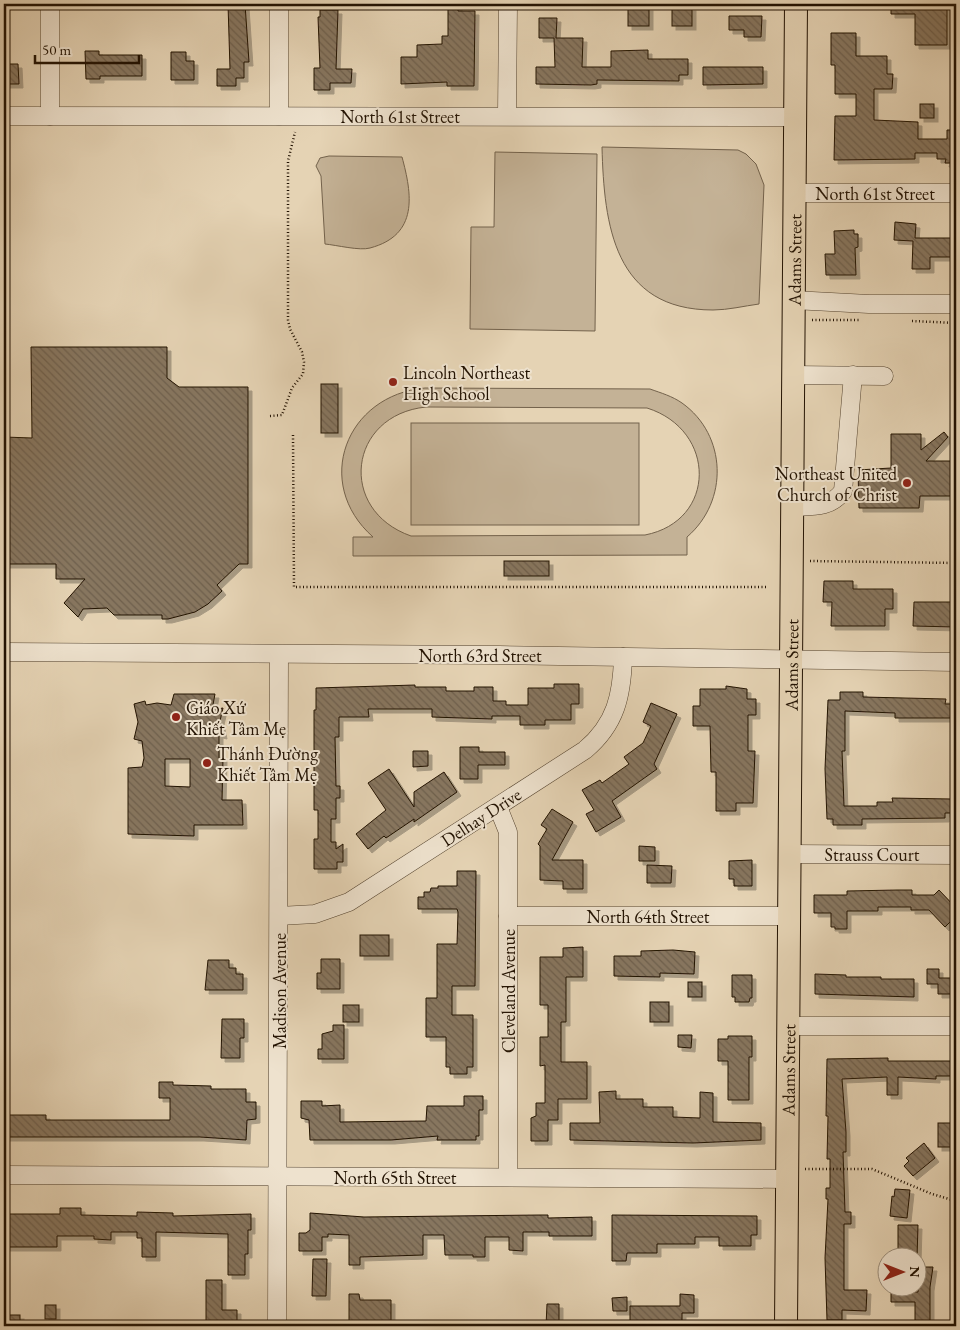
<svg xmlns="http://www.w3.org/2000/svg" width="960" height="1330" font-family="'EB Garamond',serif">
<defs>
<pattern id="building-back-hatch" width="6" height="6" patternUnits="userSpaceOnUse" patternTransform="scale(1.25)"><rect width="6" height="6" fill="#87765f"/><path d="M-1 5l2 2M0 0l6 6M5-1l2 2" fill="none" stroke="#6e5f4c"/></pattern>
<filter id="shadow"><feDropShadow dx="4" dy="4" stdDeviation="0" flood-color="#0004"/></filter>
</defs>
<rect width="100%" height="100%" fill="#e5d3b4"/>
<filter id="stains"><feTurbulence type="fractalNoise" baseFrequency=".004" numOctaves="4"/><feColorMatrix values="0 0 0 0 .2 0 0 0 0 .09 0 0 0 0 .02 0 0 0 .5 -.17"/></filter>
<radialGradient id="worn" r=".72"><stop offset=".6" stop-color="#630" stop-opacity="0"/><stop offset="1" stop-color="#630" stop-opacity=".3"/></radialGradient>
<g fill="#c4b296" stroke="#73624c" fill-rule="evenodd">
<path d="M602,147L738,150L746,154L756,164L764,185L759,304C744,306 728,310 713,310C614,310 604,225 602,147Z"/>
<polygon points="495,152 597,154 595,331 470,329 471,227 494,227"/>
<path d="M329,156L402,157C412,194 419,235 370,248C360,251 336,245 325,244L321,176L316,166L320,158Z"/>
<path d="M425,388L650,389C661,393 672,396 682,403C727,435 729,501 687,537V555L353,556V537H373C312,483 346,395 425,388ZM426,407L647,408C717,430 717,521 645,535L411,536C337,510 348,415 426,407Z"/>
<rect x="411" y="423" width="228" height="102"/>
</g>
<g fill="url(#building-back-hatch)" stroke="#221202" fill-rule="evenodd" filter="url(#shadow)">
<polygon points="228,4 245,4 249,62 244,62 244,78 236,78 236,86 217,86 217,69 230,69"/>
<polygon points="448,4 458,4 458,11 475,11 474,86 447,86 447,82 401,84 401,57 417,57 417,45 442,44 442,36 448,36"/>
<polygon points="891,4 947,4 947,45 915,45 915,14 891,14"/>
<rect x="628" y="7" width="21" height="19"/>
<rect x="672" y="7" width="20" height="19"/>
<polygon points="320,10 338,10 336,69 352,69 351,83 330,83 330,90 314,90 314,68 320,68 318,17 320,17"/>
<polygon points="729,16 762,16 761,37 744,37 744,30 729,30"/>
<polygon points="539,18 557,18 556,38 583,38 582,67 611,67 611,51 648,50 648,59 688,59 688,75 679,75 679,81 597,80 597,84 591,85 536,84 536,67 555,67 554,38 539,38"/>
<polygon points="831,33 856,33 856,56 887,56 887,74 893,74 892,89 874,89 874,120 918,122 918,139 947,139 947,130 956,130 956,163 945,163 946,159 937,159 937,153 915,153 915,159 834,160 835,116 856,116 856,94 835,94 835,65 831,65"/>
<polygon points="85,51 99,51 99,55 142,55 142,76 100,76 100,79 86,79"/>
<polygon points="171,52 186,52 186,61 194,61 194,80 171,80"/>
<polygon points="4,64 18,64 19,84 4,84"/>
<polygon points="703,67 763,67 763,84 703,85"/>
<rect x="920" y="104" width="14" height="14"/>
<polygon points="895,222 916,224 915,238 956,238 956,257 930,257 930,269 912,269 913,241 894,240"/>
<polygon points="854,230 854,234 858,234 858,247 855,248 856,275 826,275 825,254 835,254 834,231"/>
<polygon points="31,347 167,347 167,378 179,387 248,387 248,564 239,564 217,585 222,591 208,604 195,612 168,619 162,619 162,615 114,615 107,608 83,609 78,617 64,603 85,579 56,579 56,564 6,564 6,559 4,559 4,437 32,438"/>
<rect x="321" y="384" width="17" height="49"/>
<polygon points="944,432 948,437 926,461 956,461 956,496 920,496 919,508 859,508 858,470 891,468 891,434 921,434 921,450"/>
<rect x="504" y="561" width="45" height="15"/>
<polygon points="824,581 853,581 853,589 893,589 893,609 885,609 885,626 831,626 832,602 823,602"/>
<polygon points="914,602 956,602 956,627 913,626"/>
<polygon points="554,684 579,684 579,704 571,704 571,720 545,720 545,725 520,725 520,716 492,716 492,719 432,717 432,709 368,709 369,717 339,717 339,737 335,737 336,786 340,786 340,798 336,798 336,819 331,819 331,842 336,842 336,849 343,844 343,862 337,862 337,869 314,869 314,839 318,839 318,810 314,810 314,710 316,710 316,688 415,685 415,687 446,687 446,691 474,691 474,687 493,687 493,701 506,701 506,705 528,705 528,688 554,688"/>
<polygon points="726,686 747,689 747,699 756,699 756,715 748,715 748,751 755,751 753,803 736,803 736,811 716,811 716,772 711,772 710,726 693,726 693,706 700,706 700,689 726,689"/>
<polygon points="840,692 863,692 863,697 946,699 945,704 952,704 951,718 895,718 895,713 845,711 845,751 842,751 844,806 877,806 877,802 893,802 892,798 952,799 952,813 945,813 945,818 862,819 862,825 833,825 833,819 827,819 825,769 828,700 840,700"/>
<path d="M174,694H215L212,710L223,708L220,721L223,735L219,734V758H223L222,800H242L243,825H194V836L128,834V768L142,767L144,758L142,741L134,739L138,722L134,704L145,701L146,705L157,703L171,705ZM165,759H190V787L165,786Z"/>
<polygon points="651,703 677,714 654,764 657,769 612,801 621,817 596,832 586,814 594,810 582,790 600,780 602,783 629,764 624,757 643,743 651,726 643,722"/>
<polygon points="460,747 479,747 479,752 505,752 505,765 478,765 478,779 460,779"/>
<polygon points="413,751 428,751 428,766 413,767"/>
<polygon points="389,769 414,807 414,792 444,772 457,792 414,822 414,819 386,838 384,836 368,849 356,834 386,810 368,783"/>
<polygon points="552,809 573,822 552,860 583,860 583,889 563,889 563,881 540,880 540,846 538,844 547,829 541,825"/>
<polygon points="639,846 655,847 655,861 639,861"/>
<polygon points="752,860 752,886 734,886 734,879 729,879 729,861"/>
<polygon points="647,865 672,866 671,883 647,883"/>
<polygon points="457,871 476,871 475,986 452,986 452,1015 473,1015 473,1067 467,1067 467,1074 450,1074 450,1067 446,1067 446,1037 426,1037 426,998 437,998 437,944 457,944 458,912 457,909 418,909 418,897 424,897 424,892 430,892 431,888 438,888 438,886 457,886"/>
<polygon points="897,890 912,890 912,895 934,895 939,890 956,908 951,913 955,917 945,927 929,910 911,910 911,907 878,907 878,911 847,911 847,929 835,929 835,927 831,927 831,913 814,913 814,895 847,895 847,891"/>
<rect x="360" y="935" width="29" height="21"/>
<polygon points="583,947 583,977 566,977 566,1022 561,1022 561,1062 587,1062 587,1099 558,1099 558,1120 548,1120 548,1141 531,1141 531,1118 536,1116 536,1103 545,1103 545,1065 540,1066 540,1037 548,1037 548,1005 540,1005 540,957 563,957 563,948"/>
<polygon points="673,950 695,952 694,974 660,973 660,977 614,976 614,956 641,956 641,951"/>
<polygon points="321,959 340,959 340,989 317,989 317,973 321,973"/>
<polygon points="208,960 229,960 229,968 236,968 236,974 243,974 243,990 205,990"/>
<polygon points="927,969 939,969 939,978 956,978 956,994 938,994 938,984 927,984"/>
<polygon points="815,974 846,975 846,977 881,977 881,979 914,979 914,997 815,994"/>
<polygon points="732,975 752,975 752,998 750,998 749,1002 735,1002 735,997 732,997"/>
<rect x="688" y="982" width="14" height="15"/>
<rect x="650" y="1002" width="19" height="20"/>
<rect x="343" y="1005" width="16" height="17"/>
<polygon points="222,1019 244,1019 244,1038 240,1038 240,1058 221,1058"/>
<polygon points="333,1025 344,1025 344,1059 318,1059 318,1049 322,1049 322,1034 333,1031"/>
<polygon points="678,1035 692,1035 691,1048 678,1047"/>
<polygon points="728,1036 752,1036 752,1057 749,1057 749,1100 728,1100 728,1061 718,1061 718,1039 728,1039"/>
<polygon points="888,1058 888,1061 956,1061 956,1076 936,1076 936,1079 898,1077 898,1095 887,1095 887,1077 842,1079 846,1132 846,1152 843,1152 845,1212 851,1212 851,1224 844,1224 844,1290 867,1290 866,1311 842,1310 842,1320 827,1320 825,1258 828,1199 826,1199 826,1188 830,1188 830,1159 827,1159 828,1116 826,1116 827,1059"/>
<polygon points="159,1082 173,1082 173,1085 211,1086 211,1089 246,1089 246,1102 256,1102 256,1119 247,1120 246,1140 200,1137 4,1137 4,1119 6,1119 6,1115 46,1115 46,1120 170,1120 170,1098 159,1098"/>
<polygon points="616,1091 616,1099 643,1099 643,1107 673,1107 673,1117 700,1118 700,1092 713,1093 713,1122 761,1123 761,1140 693,1143 570,1140 570,1123 600,1123 599,1092"/>
<polygon points="464,1096 483,1096 483,1110 479,1110 479,1136 476,1136 476,1140 437,1140 438,1136 391,1140 310,1140 309,1120 301,1118 301,1101 322,1101 322,1106 340,1105 340,1122 426,1121 427,1106 464,1106"/>
<rect x="938" y="1123" width="18" height="24"/>
<polygon points="924,1143 935,1158 913,1176 904,1166 909,1161 906,1158"/>
<polygon points="895,1189 910,1190 907,1218 890,1216 892,1196 894,1197"/>
<polygon points="60,1208 81,1208 81,1215 137,1216 137,1212 173,1213 173,1216 251,1214 251,1230 248,1230 248,1254 245,1254 245,1275 228,1275 228,1234 156,1232 156,1257 142,1257 142,1238 137,1238 137,1232 111,1232 111,1240 94,1239 94,1236 57,1236 57,1247 4,1247 4,1216 6,1214 60,1214"/>
<polygon points="310,1213 364,1217 540,1215 548,1215 548,1218 592,1217 592,1236 549,1236 549,1232 523,1232 523,1251 509,1250 509,1237 485,1237 485,1257 473,1257 473,1255 445,1255 444,1235 423,1235 423,1255 360,1257 360,1265 349,1265 349,1235 328,1234 328,1237 322,1237 322,1251 299,1251 299,1233 306,1233 310,1230"/>
<polygon points="612,1215 757,1216 757,1235 751,1235 751,1246 719,1246 719,1237 695,1237 695,1244 657,1244 657,1253 627,1253 626,1261 612,1261"/>
<polygon points="898,1225 918,1225 917,1258 898,1258"/>
<polygon points="313,1259 327,1259 326,1296 312,1296"/>
<polygon points="918,1267 933,1267 930,1287 930,1323 915,1323 915,1302 891,1302 891,1291 918,1292"/>
<polygon points="206,1280 222,1280 222,1310 237,1310 237,1326 206,1326"/>
<polygon points="349,1294 359,1294 360,1300 391,1300 391,1326 349,1326"/>
<polygon points="680,1294 694,1295 694,1313 682,1313 682,1326 630,1326 630,1306 680,1306"/>
<polygon points="627,1297 627,1311 613,1311 612,1298"/>
<polygon points="547,1304 559,1304 559,1326 546,1326"/>
<rect x="45" y="1305" width="11" height="14"/>
<rect x="4" y="1315" width="16" height="11"/>
</g>
<g fill="none" stroke-linecap="round" stroke-linejoin="round">
<g stroke="#53422e" stroke-width="19">
<g id="minor">
<polyline points="50,4 50,116"/>
<polyline points="507,115 508,4"/>
<polyline points="4,116 795,117"/>
<polyline points="279,116 279,4"/>
<polyline points="795,193 956,193"/>
<polyline points="793,300 869,304 956,304"/>
<polyline points="792,375 884,376"/>
<path d="M791,507C811,506 830,509 843,491L853,375"/>
<polyline points="4,652 499,655 956,662"/>
<polyline points="498,807 508,832 508,1177"/>
<polyline points="788,854 956,855"/>
<path d="M279,916L315,914L349,902L585,750C616,724 622,695 623,657"/>
<polyline points="508,916 789,916"/>
<polyline points="788,1026 956,1026"/>
<polyline points="4,1175 787,1179"/>
<polyline points="277,1326 279,655"/>
</g>
</g>
<g stroke="#221202" stroke-width="24">
<g id="major">
<path id="s1" d="M786,1326L796,4"/>
</g>
</g>
<g stroke="#221202" stroke-width="2.5" stroke-dasharray="1 2.5" stroke-linecap="butt">
<polyline points="812,320 859,320"/>
<polyline points="912,321 956,323"/>
<polyline points="270,416 282,415 292,388 303,374 304,362 302,352 290,329 288,320 288,161 295,132"/>
<polyline points="293,435 294,587 768,587"/>
<polyline points="810,561 956,563"/>
<polyline points="805,1169 872,1169 932,1194 956,1201"/>
</g>
<use href="#minor" stroke="#eee2ce" stroke-width="18"/>
<use href="#major" stroke="#e5d3b4" stroke-width="22"/>
</g>
<g fill="#8f2418" stroke="#eee2ce" stroke-width="2">
<circle cx="393" cy="382" r="5"/>
<circle cx="907" cy="483" r="5"/>
<circle cx="176" cy="717" r="5"/>
<circle cx="207" cy="763" r="5"/>
</g>
<g text-anchor="middle" dominant-baseline="central" stroke-width="4" stroke-linejoin="round" paint-order="stroke">
<g font-size="18" fill="#221202" stroke="#eee2ce">
<text x="400" y="116">North 61st Street</text>
<text x="875" y="193">North 61st Street</text>
<text stroke="none"><textPath href="#s1" startOffset="1066">Adams Street</textPath></text>
<text x="480" y="655">North 63rd Street</text>
<text stroke="none"><textPath href="#s1" startOffset="661">Adams Street</textPath></text>
<text transform="translate(481 817) rotate(-33)">Delhay Drive</text>
<text x="872" y="854">Strauss Court</text>
<text x="648" y="916">North 64th Street</text>
<text transform="translate(279 991) rotate(-90)">Madison Avenue</text>
<text transform="translate(508 991) rotate(-90)">Cleveland Avenue</text>
<text stroke="none"><textPath href="#s1" startOffset="256">Adams Street</textPath></text>
<text x="395" y="1177">North 65th Street</text>
</g>
<g font-size="18" fill="#221202" stroke="#eee2ce" text-anchor="start">
<text x="403" y="372">Lincoln Northeast<tspan x="403" dy="21">High School</tspan></text>
<text x="897" y="473" text-anchor="end">Northeast United<tspan x="897" dy="21">Church of Christ</tspan></text>
<text x="186" y="707">Giáo Xứ<tspan x="186" dy="21">Khiết Tâm Mẹ</tspan></text>
<text x="217" y="753">Thánh Đường<tspan x="217" dy="21">Khiết Tâm Mẹ</tspan></text>
</g>
</g>
<rect width="960" height="1330" fill="none" stroke="#e5d3b4" stroke-width="20"/>
<rect x="5" y="5" width="950" height="1320" fill="none" stroke="#221202" stroke-width="2.5"/>
<rect x="10" y="10" width="940" height="1310" fill="none" stroke="#221202"/>
<g transform="translate(902 1272) rotate(90)"><circle r="24" fill="#eee2ce" stroke="#9c8f7c"/>
<path d="M0-4L9 19L0 12L-9 19Z" fill="#8f2418"/>
<text y="-8" font-size="14" font-weight="bold" text-anchor="middle" fill="#221202">N</text>
</g>
<path d="M35 55v8h104v-8" fill="none" stroke="#221202" stroke-width="2.5"/>
<text x="42" y="55" font-size="15" fill="#221202" stroke="#eee2ce" stroke-width="4" paint-order="stroke">50 m</text>
<rect width="100%" height="100%" filter="url(#stains)"/>
<rect width="100%" height="100%" fill="url(#worn)"/>
</svg>
